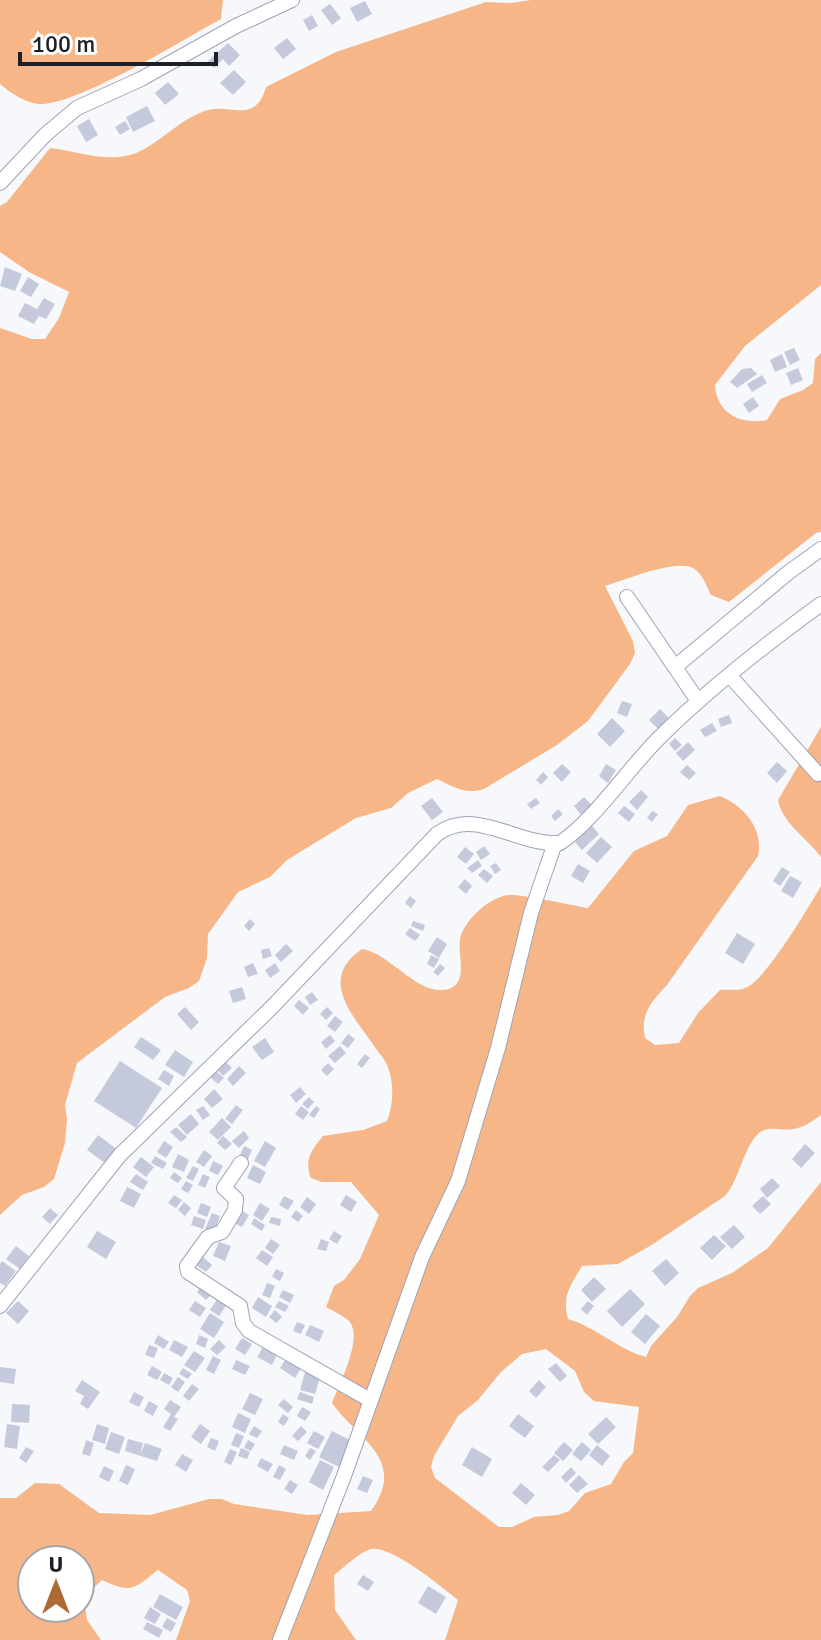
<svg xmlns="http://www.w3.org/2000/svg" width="821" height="1640" font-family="Signika,sans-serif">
<rect width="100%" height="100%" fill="#f7f8fc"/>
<g fill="#f6b687" fill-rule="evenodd">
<path d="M0,0H223L221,19C184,39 75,107 38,104C24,102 11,93 0,84Z"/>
<path d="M531,0H821V285L745,346L715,385C717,414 741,425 767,420L780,399L803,390L813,383L815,359L821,353V532L816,533L729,602L711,595C706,585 703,574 693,568C675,559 625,580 605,586L633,641L635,653L630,664L588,721L557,745L484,789C465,795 454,787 437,779L408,793L391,808L356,818L287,860L270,877L238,892L208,934L207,958L199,981L189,988L165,997L77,1063L65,1105L67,1119L65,1143L54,1179L44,1187L22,1195L0,1215V328L32,339H45L59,318L69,292L29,272L0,252V206L7,202L50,148C78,151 108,164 136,153C160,143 180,119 205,111C229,102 255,126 266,87L336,52L486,2L511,3Z"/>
<path d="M821,727V857C807,838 782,823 778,800Z"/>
<path d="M720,796C744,806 764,829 758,856L667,985C651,1002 640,1014 645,1038L655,1045L679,1043L698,1013L720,990C727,989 739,991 745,988C765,982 809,906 821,886V1115C813,1121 803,1128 793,1129C783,1131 772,1126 762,1131C744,1142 740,1180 725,1196L650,1246L618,1264L582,1266C570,1286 562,1296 568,1319C596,1327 617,1349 646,1357L651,1346L677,1317L690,1296L698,1288L732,1273L768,1248L821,1182V1640H445L458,1600C442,1587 391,1545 371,1549C359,1552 345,1567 334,1575L335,1610L356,1640H176L190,1601L187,1590L158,1570C134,1589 132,1594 102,1580L84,1597L87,1620L101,1640H0V1498H16L35,1483L59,1484L99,1513L150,1515L209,1499H222L234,1504L308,1515L371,1511C408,1459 358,1440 332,1403C339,1384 365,1336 348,1320C342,1315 333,1311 326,1307L334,1286L344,1280L360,1259L379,1215L351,1182H322L311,1178C304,1161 311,1150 323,1136L363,1130L387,1121C395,1101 395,1069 379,1053C357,1019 315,981 362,949C391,954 414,992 443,990C471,988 457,954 460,939C464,920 490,897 508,895C525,894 569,905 588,908L634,851L667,836L688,805ZM546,1349L575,1371L584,1392L594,1401L639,1407L633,1453L624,1462L611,1484L585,1493L569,1511L558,1515L534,1517L512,1527H499L435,1478L431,1467L434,1456L458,1416L478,1400L501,1372L522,1354ZM32,1560H80V1608H32Z"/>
</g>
<g fill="#c4cadc">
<polygon points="365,1 372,14 357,22 350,8"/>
<polygon points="330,4 341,18 332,25 321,10"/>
<polygon points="312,15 318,26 309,31 303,20"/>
<polygon points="287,38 296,49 283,59 274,48"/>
<polygon points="228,43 240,55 229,66 223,59 214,68 207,62"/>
<polygon points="234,70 246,82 233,95 220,83"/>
<polygon points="168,82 179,94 165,105 155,93"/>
<polygon points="147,106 155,121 133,132 126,117"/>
<polygon points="89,119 98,135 86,142 77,126"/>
<polygon points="125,121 130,129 120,135 115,127"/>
<polygon points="5,267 22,274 15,291 0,286"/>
<polygon points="28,277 39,284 31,297 20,291"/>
<polygon points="44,298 55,304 46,319 39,316 34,324 18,316 25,303 37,309"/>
<polygon points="794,348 800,360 790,365 784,352"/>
<polygon points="782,354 787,367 775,372 770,360"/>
<polygon points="751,368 757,374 737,388 730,382 742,369"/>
<polygon points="798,368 803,380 791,385 786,373"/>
<polygon points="762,375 767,383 752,392 747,384"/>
<polygon points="753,397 759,406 749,413 743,404"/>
<polygon points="622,701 632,704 627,717 617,713"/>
<polygon points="660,709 671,720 660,731 649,720"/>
<polygon points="729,715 732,723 721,727 718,719"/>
<polygon points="612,718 625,731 610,747 597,734"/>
<polygon points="712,723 717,731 705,737 700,730"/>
<polygon points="675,738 682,745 675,751 669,744"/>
<polygon points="688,742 695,750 683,761 676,753"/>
<polygon points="777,762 787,771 777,783 767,773"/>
<polygon points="562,764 571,772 562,782 553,773"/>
<polygon points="606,764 616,770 608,783 599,776"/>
<polygon points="687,765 696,773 689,780 680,772"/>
<polygon points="543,772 548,777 541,785 536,780"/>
<polygon points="641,790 648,797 637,810 629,802"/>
<polygon points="584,797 592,805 581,815 574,806"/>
<polygon points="432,798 443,812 432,820 421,806"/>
<polygon points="536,798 540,803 531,809 527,804"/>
<polygon points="624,806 635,814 629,822 618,813"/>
<polygon points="558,809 563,814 555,821 551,816"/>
<polygon points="652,811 658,814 652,822 647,818"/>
<polygon points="592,826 599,834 582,850 575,842"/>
<polygon points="601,837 612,847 597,863 586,853"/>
<polygon points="484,846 490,854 481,860 476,852"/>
<polygon points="465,847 474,854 466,864 457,857"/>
<polygon points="478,860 482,866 472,873 467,868"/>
<polygon points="496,863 501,870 495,874 490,866"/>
<polygon points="578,864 590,871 583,883 571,876"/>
<polygon points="782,867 790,872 780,886 773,881"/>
<polygon points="484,869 493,876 487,883 478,875"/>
<polygon points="790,876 802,882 793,898 781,891"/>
<polygon points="465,879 472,886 466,894 458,887"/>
<polygon points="410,896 416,901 411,908 405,903"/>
<polygon points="250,919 255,924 249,931 244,926"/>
<polygon points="413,921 425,925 423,931 411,926"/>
<polygon points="410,928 420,935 415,941 405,934"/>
<polygon points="737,933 755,944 743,964 725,953"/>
<polygon points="437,937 447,944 439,958 428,951"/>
<polygon points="286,944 293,951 281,962 275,955"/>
<polygon points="269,948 272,956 263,959 261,950"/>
<polygon points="431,955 439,959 434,968 427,964"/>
<polygon points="253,963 258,974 248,977 244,967"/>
<polygon points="275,963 280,971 270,978 265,970"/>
<polygon points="440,964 445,968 438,976 433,972"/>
<polygon points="242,987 246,999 233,1003 229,991"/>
<polygon points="312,992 318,1000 310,1005 305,997"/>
<polygon points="299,1000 309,1008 303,1015 294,1006"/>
<polygon points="185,1007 199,1022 191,1030 177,1014"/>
<polygon points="327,1007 333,1013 326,1020 320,1014"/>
<polygon points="335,1016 343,1022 335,1032 327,1026"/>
<polygon points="348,1034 355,1039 348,1048 341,1043"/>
<polygon points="330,1035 335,1041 326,1049 321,1042"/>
<polygon points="141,1037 161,1050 153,1060 134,1047"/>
<polygon points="265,1038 274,1052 262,1060 252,1047"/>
<polygon points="340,1046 346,1053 335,1063 328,1056"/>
<polygon points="175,1050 193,1062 184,1077 165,1065"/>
<polygon points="365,1054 370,1058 362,1068 357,1064"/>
<polygon points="224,1060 232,1068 223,1076 216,1068"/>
<polygon points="120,1061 162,1088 136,1128 94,1101"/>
<polygon points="328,1063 334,1069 327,1076 321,1070"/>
<polygon points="239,1066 246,1073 233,1086 227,1079"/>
<polygon points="164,1070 174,1076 169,1086 158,1079"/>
<polygon points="216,1071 224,1078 218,1084 210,1077"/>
<polygon points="300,1087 306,1094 296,1103 290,1095"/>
<polygon points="214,1089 223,1099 212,1108 204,1099"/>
<polygon points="309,1097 314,1102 308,1109 302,1104"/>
<polygon points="236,1105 243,1110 232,1124 225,1119"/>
<polygon points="203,1106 210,1115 203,1120 196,1110"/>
<polygon points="301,1106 309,1112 303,1120 295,1114"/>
<polygon points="316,1106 320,1109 314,1118 309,1115"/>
<polygon points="191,1114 199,1124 187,1135 178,1125"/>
<polygon points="222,1118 231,1127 218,1140 209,1132"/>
<polygon points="176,1127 187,1137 181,1142 170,1132"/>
<polygon points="244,1131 249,1138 239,1148 232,1141"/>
<polygon points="98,1135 119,1151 108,1165 87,1150"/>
<polygon points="223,1136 232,1144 225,1150 217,1143"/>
<polygon points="164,1141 173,1147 166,1158 157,1152"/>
<polygon points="265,1141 276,1148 265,1167 254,1161"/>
<polygon points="805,1144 815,1153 801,1168 792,1159"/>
<polygon points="244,1146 252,1150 248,1159 240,1155"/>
<polygon points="204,1150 212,1156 204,1167 196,1162"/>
<polygon points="178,1154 189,1160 184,1172 172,1167"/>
<polygon points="155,1156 167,1163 163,1169 151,1163"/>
<polygon points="141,1157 154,1167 146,1177 133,1167"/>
<polygon points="213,1161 223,1166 218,1175 209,1171"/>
<polygon points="253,1165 266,1172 260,1184 247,1178"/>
<polygon points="193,1166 199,1169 193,1181 186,1178"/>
<polygon points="174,1172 182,1178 178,1183 170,1178"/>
<polygon points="136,1174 148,1182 143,1190 130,1182"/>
<polygon points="203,1174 210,1177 205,1188 198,1185"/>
<polygon points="772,1178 780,1186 767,1198 760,1189"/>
<polygon points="186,1181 193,1185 188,1193 181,1189"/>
<polygon points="127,1187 141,1194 134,1208 120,1201"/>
<polygon points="174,1195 182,1200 176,1208 168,1203"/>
<polygon points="346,1195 357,1202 351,1212 340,1205"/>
<polygon points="284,1196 294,1201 288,1210 279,1205"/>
<polygon points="763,1196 771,1204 760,1214 752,1206"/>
<polygon points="307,1197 316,1204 309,1214 300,1207"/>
<polygon points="184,1202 191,1208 185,1216 178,1210"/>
<polygon points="201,1203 211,1207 207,1217 197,1213"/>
<polygon points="260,1203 270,1209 262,1221 253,1215"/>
<polygon points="50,1208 58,1215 50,1224 42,1217"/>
<polygon points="239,1209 249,1215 242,1227 232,1222"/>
<polygon points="296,1210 303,1216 298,1222 291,1217"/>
<polygon points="212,1213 220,1216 214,1232 205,1229"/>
<polygon points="194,1216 206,1220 203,1229 191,1225"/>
<polygon points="271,1217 281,1219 280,1226 269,1223"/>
<polygon points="254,1218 265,1225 262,1231 251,1224"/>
<polygon points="734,1225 745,1237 732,1249 720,1237"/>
<polygon points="97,1231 116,1242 106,1259 87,1247"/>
<polygon points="334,1231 342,1236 337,1244 329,1239"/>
<polygon points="714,1235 726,1246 712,1260 700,1248"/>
<polygon points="271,1239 280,1245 273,1254 265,1248"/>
<polygon points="321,1239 329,1242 326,1251 317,1249"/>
<polygon points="219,1242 231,1246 225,1261 213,1256"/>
<polygon points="16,1246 29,1256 20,1269 6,1259"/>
<polygon points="262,1250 273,1257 267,1266 256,1258"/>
<polygon points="203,1257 212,1265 206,1272 196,1265"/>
<polygon points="666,1259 679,1273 665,1286 652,1271"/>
<polygon points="2,1261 16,1271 5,1286 0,1283 0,1264"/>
<polygon points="276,1269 284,1273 280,1281 272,1277"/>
<polygon points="594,1277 606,1289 592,1302 581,1290"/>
<polygon points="267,1283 275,1286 270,1298 262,1295"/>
<polygon points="202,1285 212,1294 206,1300 197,1292"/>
<polygon points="630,1289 645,1304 622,1327 607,1311"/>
<polygon points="283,1290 294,1295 290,1303 279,1297"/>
<polygon points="258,1297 272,1306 266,1317 252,1308"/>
<polygon points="218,1298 227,1304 219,1316 210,1310"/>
<polygon points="18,1301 29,1311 18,1324 6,1313"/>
<polygon points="195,1301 206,1308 200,1317 189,1310"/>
<polygon points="279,1301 289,1306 285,1312 275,1307"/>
<polygon points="588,1301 594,1306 587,1315 581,1309"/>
<polygon points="275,1310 282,1317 276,1323 269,1317"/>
<polygon points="210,1313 224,1322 214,1338 200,1329"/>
<polygon points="646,1314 660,1326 645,1344 631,1332"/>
<polygon points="297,1322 305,1325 301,1334 293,1331"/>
<polygon points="310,1325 324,1331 319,1342 305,1335"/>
<polygon points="158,1335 169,1342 164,1349 154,1343"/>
<polygon points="199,1335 208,1339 205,1348 196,1344"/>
<polygon points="242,1338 252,1344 245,1355 235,1349"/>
<polygon points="174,1340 188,1347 182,1357 169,1350"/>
<polygon points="219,1340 226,1347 217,1355 210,1349"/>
<polygon points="149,1345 158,1348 154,1358 145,1355"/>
<polygon points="263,1347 277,1355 272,1365 257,1357"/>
<polygon points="194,1351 205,1358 195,1372 184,1365"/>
<polygon points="213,1356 221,1360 214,1374 206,1370"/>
<polygon points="287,1357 302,1366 295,1378 280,1368"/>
<polygon points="236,1360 250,1366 245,1375 232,1369"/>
<polygon points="556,1363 567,1376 560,1382 548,1369"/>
<polygon points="152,1366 162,1372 157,1380 147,1375"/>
<polygon points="0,1367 16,1369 14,1384 0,1382"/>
<polygon points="183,1368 192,1374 188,1379 179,1374"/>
<polygon points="306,1369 321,1374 315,1394 300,1390"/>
<polygon points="164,1373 173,1378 169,1385 160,1380"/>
<polygon points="178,1377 185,1382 178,1392 171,1387"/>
<polygon points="82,1380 100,1392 88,1409 80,1404 84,1396 75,1391"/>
<polygon points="539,1380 546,1387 536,1398 529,1391"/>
<polygon points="192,1384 199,1389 189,1401 183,1396"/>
<polygon points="134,1392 144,1397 139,1407 129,1402"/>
<polygon points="300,1392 314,1397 312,1404 297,1399"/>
<polygon points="250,1393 263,1399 255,1415 242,1409"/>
<polygon points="284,1399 293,1407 288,1413 278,1405"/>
<polygon points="170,1400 181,1407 174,1417 178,1419 170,1431 163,1427 171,1414 164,1409"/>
<polygon points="149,1401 158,1406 153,1416 144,1411"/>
<polygon points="12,1404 30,1405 29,1423 11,1422"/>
<polygon points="302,1407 311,1412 305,1421 297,1416"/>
<polygon points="238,1413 251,1419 245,1433 232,1427"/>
<polygon points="283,1414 289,1418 284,1426 278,1422"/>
<polygon points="518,1414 534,1426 525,1438 509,1426"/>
<polygon points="606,1417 616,1427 598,1444 588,1434"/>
<polygon points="7,1424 20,1426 17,1449 4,1447"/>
<polygon points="97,1424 109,1428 105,1444 92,1440"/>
<polygon points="200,1424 210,1431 201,1444 191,1437"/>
<polygon points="254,1426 262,1431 257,1438 249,1434"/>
<polygon points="301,1426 307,1432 298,1441 292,1436"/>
<polygon points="314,1431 325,1437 318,1449 307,1443"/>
<polygon points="332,1431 352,1441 339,1467 319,1457"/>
<polygon points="111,1432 125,1437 119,1454 105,1449"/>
<polygon points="236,1433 244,1436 239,1448 231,1445"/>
<polygon points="211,1438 219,1441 215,1451 207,1447"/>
<polygon points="128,1439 143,1443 140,1455 145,1443 162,1449 157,1461 125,1451"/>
<polygon points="86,1440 94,1443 90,1456 82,1454"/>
<polygon points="248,1440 255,1444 251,1451 244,1448"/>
<polygon points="564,1442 573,1450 563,1461 554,1453"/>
<polygon points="582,1442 591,1450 581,1461 572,1454"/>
<polygon points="284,1445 298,1451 294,1460 280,1454"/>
<polygon points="597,1445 610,1456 602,1466 589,1455"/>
<polygon points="26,1447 34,1451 26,1463 19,1458"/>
<polygon points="472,1447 492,1459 482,1477 462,1465"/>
<polygon points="241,1448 250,1452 247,1459 238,1456"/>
<polygon points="310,1448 316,1451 310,1460 305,1456"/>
<polygon points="230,1449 237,1452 231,1465 224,1462"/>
<polygon points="182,1454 193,1460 186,1472 175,1465"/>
<polygon points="554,1455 560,1460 548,1472 542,1467"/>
<polygon points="261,1458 273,1464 268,1472 257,1466"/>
<polygon points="320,1460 334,1467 323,1490 309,1482"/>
<polygon points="126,1465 135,1469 128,1485 119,1481"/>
<polygon points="279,1465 286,1469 280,1480 273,1477"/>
<polygon points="104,1466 114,1471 109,1482 99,1477"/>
<polygon points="571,1467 576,1473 566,1483 561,1477"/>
<polygon points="579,1475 588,1484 577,1493 569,1485"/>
<polygon points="363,1476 373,1480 367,1493 357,1489"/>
<polygon points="290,1480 298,1485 292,1494 284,1489"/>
<polygon points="521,1483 535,1495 526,1505 512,1493"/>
<polygon points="363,1575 374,1582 368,1591 357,1584"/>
<polygon points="428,1586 446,1597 436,1614 418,1603"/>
<polygon points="160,1594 183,1607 176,1620 153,1607"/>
<polygon points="150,1607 161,1614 155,1624 144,1618"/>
<polygon points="167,1618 176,1623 171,1632 162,1627"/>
<polygon points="147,1622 163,1630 159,1638 143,1629"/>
</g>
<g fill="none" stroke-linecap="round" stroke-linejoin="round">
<g stroke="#9ea4b5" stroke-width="16">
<g id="minor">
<polyline points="0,183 45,135 77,108 141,79 236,26 292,0"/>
<polyline points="627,597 698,701"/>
<polyline points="675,667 789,572 821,549"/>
<polyline points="730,676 818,774"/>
<polyline points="241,1163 224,1188 236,1199 235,1210 222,1232 208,1237 187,1266 188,1272 240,1306 243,1323 249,1331 370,1400"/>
<path d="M0,1306L120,1155L272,1007L437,834C476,806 517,846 560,843C595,820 629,767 661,736C710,688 766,644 821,604"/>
<polyline points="280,1640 344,1476 422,1257 458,1181 498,1048 531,913 555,843"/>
</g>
</g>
<use href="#minor" stroke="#fff" stroke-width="14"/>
</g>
<g transform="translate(56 1584)"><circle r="38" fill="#ffffff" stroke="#a5a6a8" stroke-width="2"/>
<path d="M0-6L14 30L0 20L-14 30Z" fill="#ac6b36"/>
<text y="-12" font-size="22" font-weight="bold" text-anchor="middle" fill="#1d2026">U</text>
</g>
<path d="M20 52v12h196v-12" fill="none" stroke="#1d2026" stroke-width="4"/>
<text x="32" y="52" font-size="24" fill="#1d2026" stroke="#ffffff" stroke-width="6" paint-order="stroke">100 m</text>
</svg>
